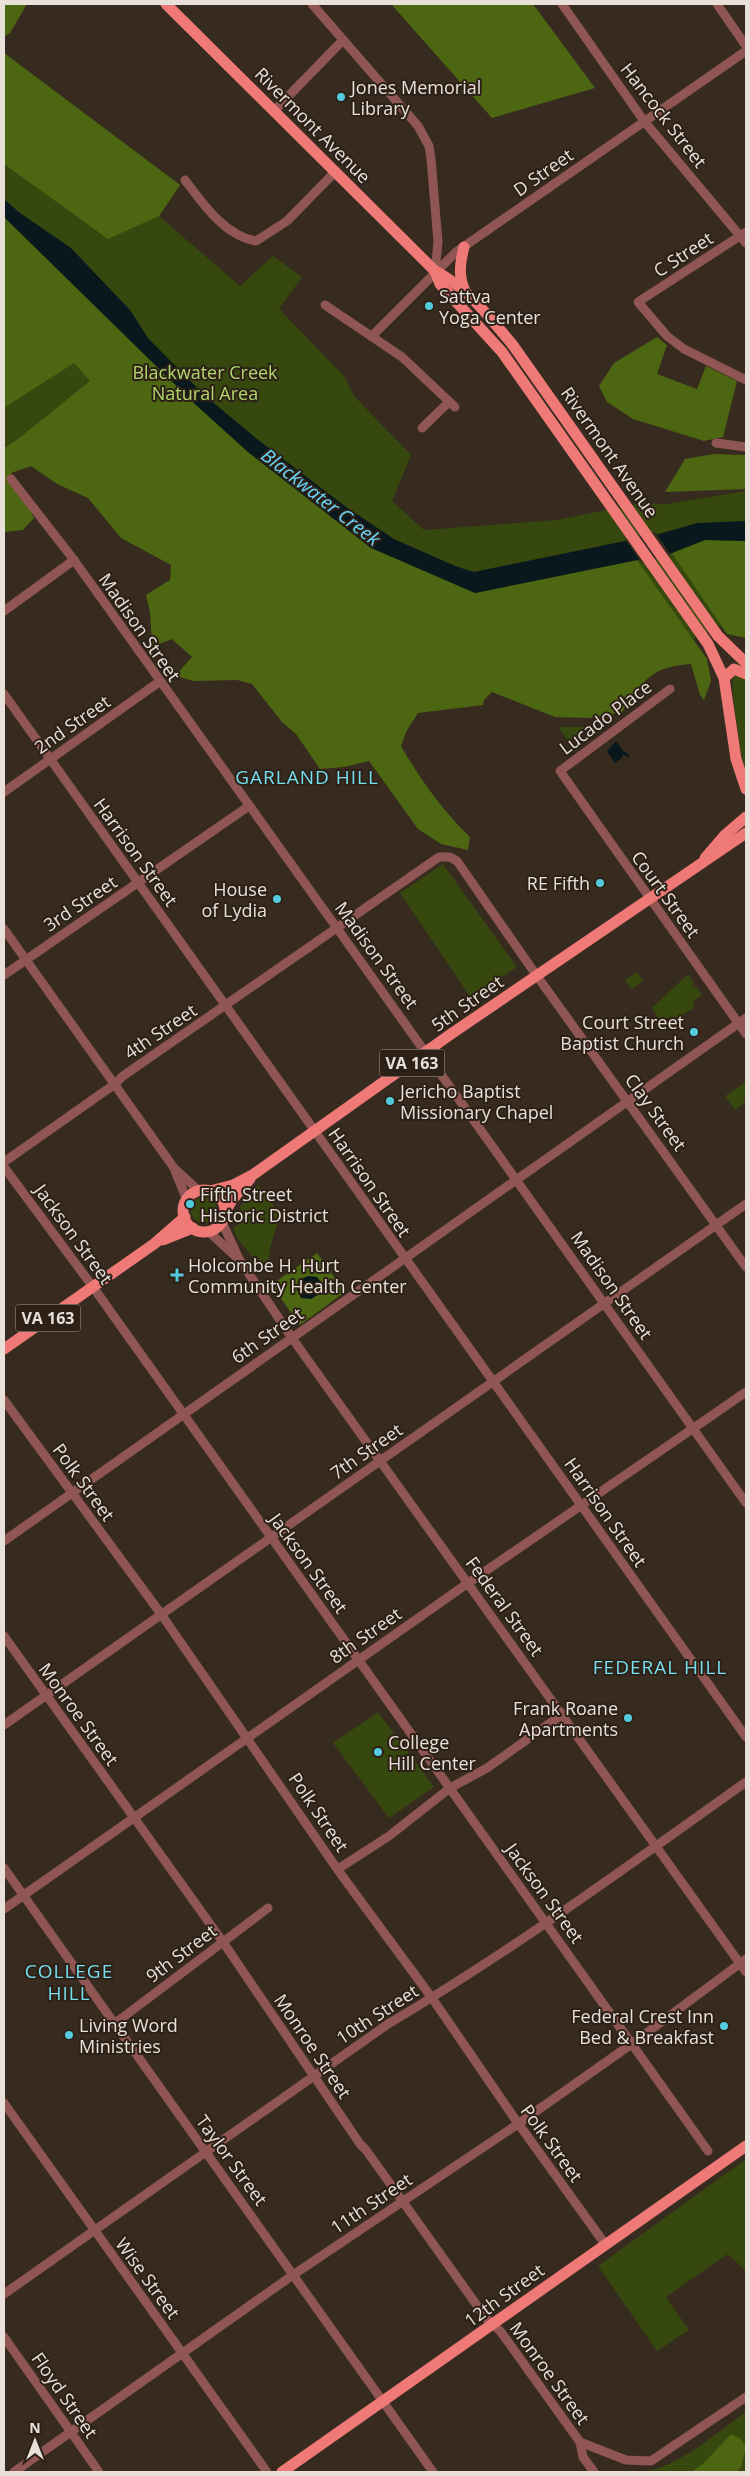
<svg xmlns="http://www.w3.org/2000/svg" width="750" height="2476" font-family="'Open Sans',sans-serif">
<rect width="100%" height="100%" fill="#372b20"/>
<g fill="#36480e">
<polygon points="4,53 180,185 159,216 240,286 273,256 302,277 279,309 344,376 354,396 411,455 392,501 424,530 556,520 643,503 666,504 746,491 746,615 686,642 18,439 4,448 4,408 52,377 4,325"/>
<path d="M737,675L746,678V776C742,765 730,685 733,677Z"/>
<polygon points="558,727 590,727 569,742"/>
<polygon points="443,864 517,967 471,998 400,893"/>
<polygon points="637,972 643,981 632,989 625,980"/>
<polygon points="688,974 694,984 692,985 693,988 696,986 702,995 693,1001 694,1008 679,1017 665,1018 667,1025 664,1028 652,1008"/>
<polygon points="746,1082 746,1097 743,1099 745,1103 735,1110 725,1096"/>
<path d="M258,1185L280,1214C277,1228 267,1251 269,1263L262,1269L238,1239L233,1228L247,1218L240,1208L248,1194Z"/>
<circle cx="204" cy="1210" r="13"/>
<polygon points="378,1712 434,1787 389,1818 333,1743"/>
<polygon points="746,2159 746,2271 728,2254 666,2297 689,2330 657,2351 598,2266"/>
<path d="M746,2412V2472H641C680,2467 714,2434 746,2412Z"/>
</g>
<g fill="#4d6611">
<polygon points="4,4 27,4 10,33 4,37"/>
<polygon points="391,4 533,4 595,88 492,118"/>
<polygon points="4,53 180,185 159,216 108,239 4,164"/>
<path d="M4,217L196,405L248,452L475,593L637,560L707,659L711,681L704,700L700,695L691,664C650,667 644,680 622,712L589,718L555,717L492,692L484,700L483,705L418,713L407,730L401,746C420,779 443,811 470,837L468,850L441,844L418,829L369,761L344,767L320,769L296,734L282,722L252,684L237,680L194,681L175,676L192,657L172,639L152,647L150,612L146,595L170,580L171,565L121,538L88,498L57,484L31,466L11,473L34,518L23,530L4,532V448L18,439L90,381L74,363L4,408Z"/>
<polygon points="657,337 667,345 657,374 697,389 706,366 737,381 723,437 704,441 633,419 607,402 599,386 614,363"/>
<polygon points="714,454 746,455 746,489 665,492 685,459"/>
<polygon points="705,540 746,541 746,638 727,634 672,553"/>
<polygon points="317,1253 345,1292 300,1325 271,1285"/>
<polygon points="731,2434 741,2439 746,2448 741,2467 736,2472 691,2472 703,2464"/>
</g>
<g fill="#09181d">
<polygon points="4,199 20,213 71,248 130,310 148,338 203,394 257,439 346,507 394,539 455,566 474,572 659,534 697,523 746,521 746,541 705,540 672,553 475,593 371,548 248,452 196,405 4,217"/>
<polygon points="616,741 624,752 622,758 615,763 607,751"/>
<polygon points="308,1276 317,1277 323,1285 321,1293 311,1299 301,1298 296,1288 299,1280"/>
</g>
<polygon fill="#372b20" points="655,532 671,555 641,562 625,539"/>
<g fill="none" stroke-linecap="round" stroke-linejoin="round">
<polyline stroke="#09181d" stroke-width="2.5" points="624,753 628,756"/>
<g stroke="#8f5653" stroke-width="9">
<polyline points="312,4 418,126 429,146 431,159 438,242 435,271"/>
<polyline points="562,4 644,121 746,243"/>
<polyline points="717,4 746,46"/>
<polyline points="274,111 343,40"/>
<path d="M185,180C203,204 225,236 256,241L287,221L335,172"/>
<polyline points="746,232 638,302 667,336 684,349 746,380"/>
<polyline points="325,305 402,357 455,407"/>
<polyline points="372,336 456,252 746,51"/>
<polyline points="422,428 449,402"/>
<polyline points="716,443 746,447"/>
<polyline points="11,479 74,560 334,924 746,1503"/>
<polyline points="4,611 74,560"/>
<polyline points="670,689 560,771 746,1034"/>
<polyline points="4,694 746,1737"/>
<polyline points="4,792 159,682"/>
<polyline points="4,929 174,1168 199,1191"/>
<polyline points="4,975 249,806"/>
<polyline points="4,1162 115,1084 123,1076 439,857 450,857 457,861 532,969 746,1267"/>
<polyline points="4,1167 93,1287 708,2151"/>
<polyline points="175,1171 187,1200"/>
<polyline points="222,1222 239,1259 292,1338 746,1972"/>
<polyline points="208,1231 235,1256"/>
<polyline points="4,1400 161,1614 340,1873 432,1998 515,2119 605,2244"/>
<polyline points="4,1541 746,1018"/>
<polyline points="4,1636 223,1942 360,2144 366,2150 486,2318 501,2332 580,2442 583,2457 594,2472"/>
<polyline points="4,1725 746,1204"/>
<polyline points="4,1868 433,2472"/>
<polyline points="338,1869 389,1836 450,1788 487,1768 563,1714"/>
<polyline points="4,1909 461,1588 746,1392"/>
<polyline points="114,2024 268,1908"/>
<polyline points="4,2103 267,2472"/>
<path d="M4,2294L388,2024C512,1951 629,1865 746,1782"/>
<polyline points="4,2337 99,2472"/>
<polyline points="580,2442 626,2460 651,2461 746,2397"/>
<polyline points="14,2472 293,2275 518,2124 633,2043 746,1959"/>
</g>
<g stroke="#ef7976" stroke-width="11">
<path d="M166,4L435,271C467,287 490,318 512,344L718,636L746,663"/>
<path d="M464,247C460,263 458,276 465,291"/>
<polyline points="435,271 440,284 502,352 708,644 724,678 736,759 746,789"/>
<polyline points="724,678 734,669 746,674"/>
<polyline points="705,858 724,836 746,817"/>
<circle cx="204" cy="1211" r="21"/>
<polyline points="210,1191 233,1185 254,1174 451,1034 746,833"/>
<polyline points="225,1212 232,1200 250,1179"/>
<polyline points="163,1240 193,1228"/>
<polyline points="4,1349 154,1244 185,1217"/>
<polyline points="282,2472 746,2146"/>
</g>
</g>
<g fill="#54cadd" stroke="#2d2117" stroke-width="2">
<circle cx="341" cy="97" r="5"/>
<circle cx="429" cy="306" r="5"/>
<circle cx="600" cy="883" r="5"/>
<circle cx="277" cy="899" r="5"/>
<circle cx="694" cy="1032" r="5"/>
<circle cx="390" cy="1101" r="5"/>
<circle cx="190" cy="1204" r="5"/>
<path d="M174.5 1267.5h5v5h5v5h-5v5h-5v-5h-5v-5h5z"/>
<circle cx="628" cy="1718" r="5"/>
<circle cx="378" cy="1752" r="5"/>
<circle cx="724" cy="2026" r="5"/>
<circle cx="69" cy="2035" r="5"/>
</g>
<g text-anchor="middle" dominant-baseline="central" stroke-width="4" stroke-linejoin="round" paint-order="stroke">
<g fill="#2d2117" stroke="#b1a7a0" stroke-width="1">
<rect x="379.5" y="1049.5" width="65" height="27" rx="4"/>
<rect x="15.5" y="1304.5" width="65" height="27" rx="4"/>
</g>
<g font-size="16" font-weight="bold" fill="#e9e0da">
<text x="412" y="1063">VA 163</text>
<text x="48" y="1318">VA 163</text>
</g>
<g font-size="18" fill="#e9e0da" stroke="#2d2117" text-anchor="start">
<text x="351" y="87">Jones Memorial<tspan x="351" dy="21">Library</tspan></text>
<text x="439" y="296">Sattva<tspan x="439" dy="21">Yoga Center</tspan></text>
<text x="590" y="883" text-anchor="end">RE Fifth</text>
<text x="267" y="889" text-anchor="end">House<tspan x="267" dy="21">of Lydia</tspan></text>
<text x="684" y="1022" text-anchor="end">Court Street<tspan x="684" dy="21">Baptist Church</tspan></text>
<text x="400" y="1091">Jericho Baptist<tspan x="400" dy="21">Missionary Chapel</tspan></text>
<text x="200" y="1194">Fifth Street<tspan x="200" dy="21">Historic District</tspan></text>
<text x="188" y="1265">Holcombe H. Hurt<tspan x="188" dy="21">Community Health Center</tspan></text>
<text x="618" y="1708" text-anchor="end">Frank Roane<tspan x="618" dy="21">Apartments</tspan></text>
<text x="388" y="1742">College<tspan x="388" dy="21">Hill Center</tspan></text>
<text x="714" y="2016" text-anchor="end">Federal Crest Inn<tspan x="714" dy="21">Bed &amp; Breakfast</tspan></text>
<text x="79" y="2025">Living Word<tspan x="79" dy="21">Ministries</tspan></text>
</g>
<g font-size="18" fill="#e9e0da" stroke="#2d2117">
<text transform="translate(664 115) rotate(52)">Hancock Street</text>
<text transform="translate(313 125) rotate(45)">Rivermont Avenue</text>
<text transform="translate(543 172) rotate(-35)">D Street</text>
<text transform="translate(683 254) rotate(-33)">C Street</text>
<text transform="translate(610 452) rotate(55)">Rivermont Avenue</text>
<text transform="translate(140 627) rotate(55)">Madison Street</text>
<text transform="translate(605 717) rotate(-37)">Lucado Place</text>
<text transform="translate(72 724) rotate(-35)">2nd Street</text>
<text transform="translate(136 852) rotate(54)">Harrison Street</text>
<text transform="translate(666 894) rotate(54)">Court Street</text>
<text transform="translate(80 903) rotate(-34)">3rd Street</text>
<text transform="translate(377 955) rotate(54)">Madison Street</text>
<text transform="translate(467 1003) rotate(-35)">5th Street</text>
<text transform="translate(160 1031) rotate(-34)">4th Street</text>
<text transform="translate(656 1112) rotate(54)">Clay Street</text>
<text transform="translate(370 1182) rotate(55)">Harrison Street</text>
<text transform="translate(74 1234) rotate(54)">Jackson Street</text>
<text transform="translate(612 1285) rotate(55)">Madison Street</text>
<text transform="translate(267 1335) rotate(-35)">6th Street</text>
<text transform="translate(366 1451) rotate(-35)">7th Street</text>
<text transform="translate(84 1482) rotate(54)">Polk Street</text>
<text transform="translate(606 1512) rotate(55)">Harrison Street</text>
<text transform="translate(309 1563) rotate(54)">Jackson Street</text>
<text transform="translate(505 1606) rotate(54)">Federal Street</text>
<text transform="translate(365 1635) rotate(-35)">8th Street</text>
<text transform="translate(79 1714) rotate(54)">Monroe Street</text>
<text transform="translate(319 1812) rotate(56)">Polk Street</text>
<text transform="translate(545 1893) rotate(54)">Jackson Street</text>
<text transform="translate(181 1953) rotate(-37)">9th Street</text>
<text transform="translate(377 2014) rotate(-33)">10th Street</text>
<text transform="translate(313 2046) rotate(56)">Monroe Street</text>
<text transform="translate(552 2143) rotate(54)">Polk Street</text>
<text transform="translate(232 2160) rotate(54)">Taylor Street</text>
<text transform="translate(371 2203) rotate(-34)">11th Street</text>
<text transform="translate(148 2278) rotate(54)">Wise Street</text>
<text transform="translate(504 2295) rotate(-36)">12th Street</text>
<text transform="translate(550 2373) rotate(54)">Monroe Street</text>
<text transform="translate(65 2395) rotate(55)">Floyd Street</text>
</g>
<g font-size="18" fill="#b1d76c" stroke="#2d2117">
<text x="205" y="372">Blackwater Creek<tspan x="205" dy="21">Natural Area</tspan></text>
</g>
<g font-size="19" font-style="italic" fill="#68d6fb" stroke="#2d2117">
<text transform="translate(321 497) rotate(38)">Blackwater Creek</text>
</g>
<g font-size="19" letter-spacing="1" fill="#75deef" stroke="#2d2117">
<text x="307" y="777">GARLAND HILL</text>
<text x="660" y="1667">FEDERAL HILL</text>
<text x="69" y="1971">COLLEGE<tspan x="69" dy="22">HILL</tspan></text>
</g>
</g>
<rect width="750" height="2476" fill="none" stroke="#e9e0da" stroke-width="10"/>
<g transform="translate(35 2441)" stroke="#2d2117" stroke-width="4" paint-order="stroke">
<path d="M0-4L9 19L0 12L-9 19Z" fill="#e9e0da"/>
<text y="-8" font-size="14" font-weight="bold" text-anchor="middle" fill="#e9e0da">N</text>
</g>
</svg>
